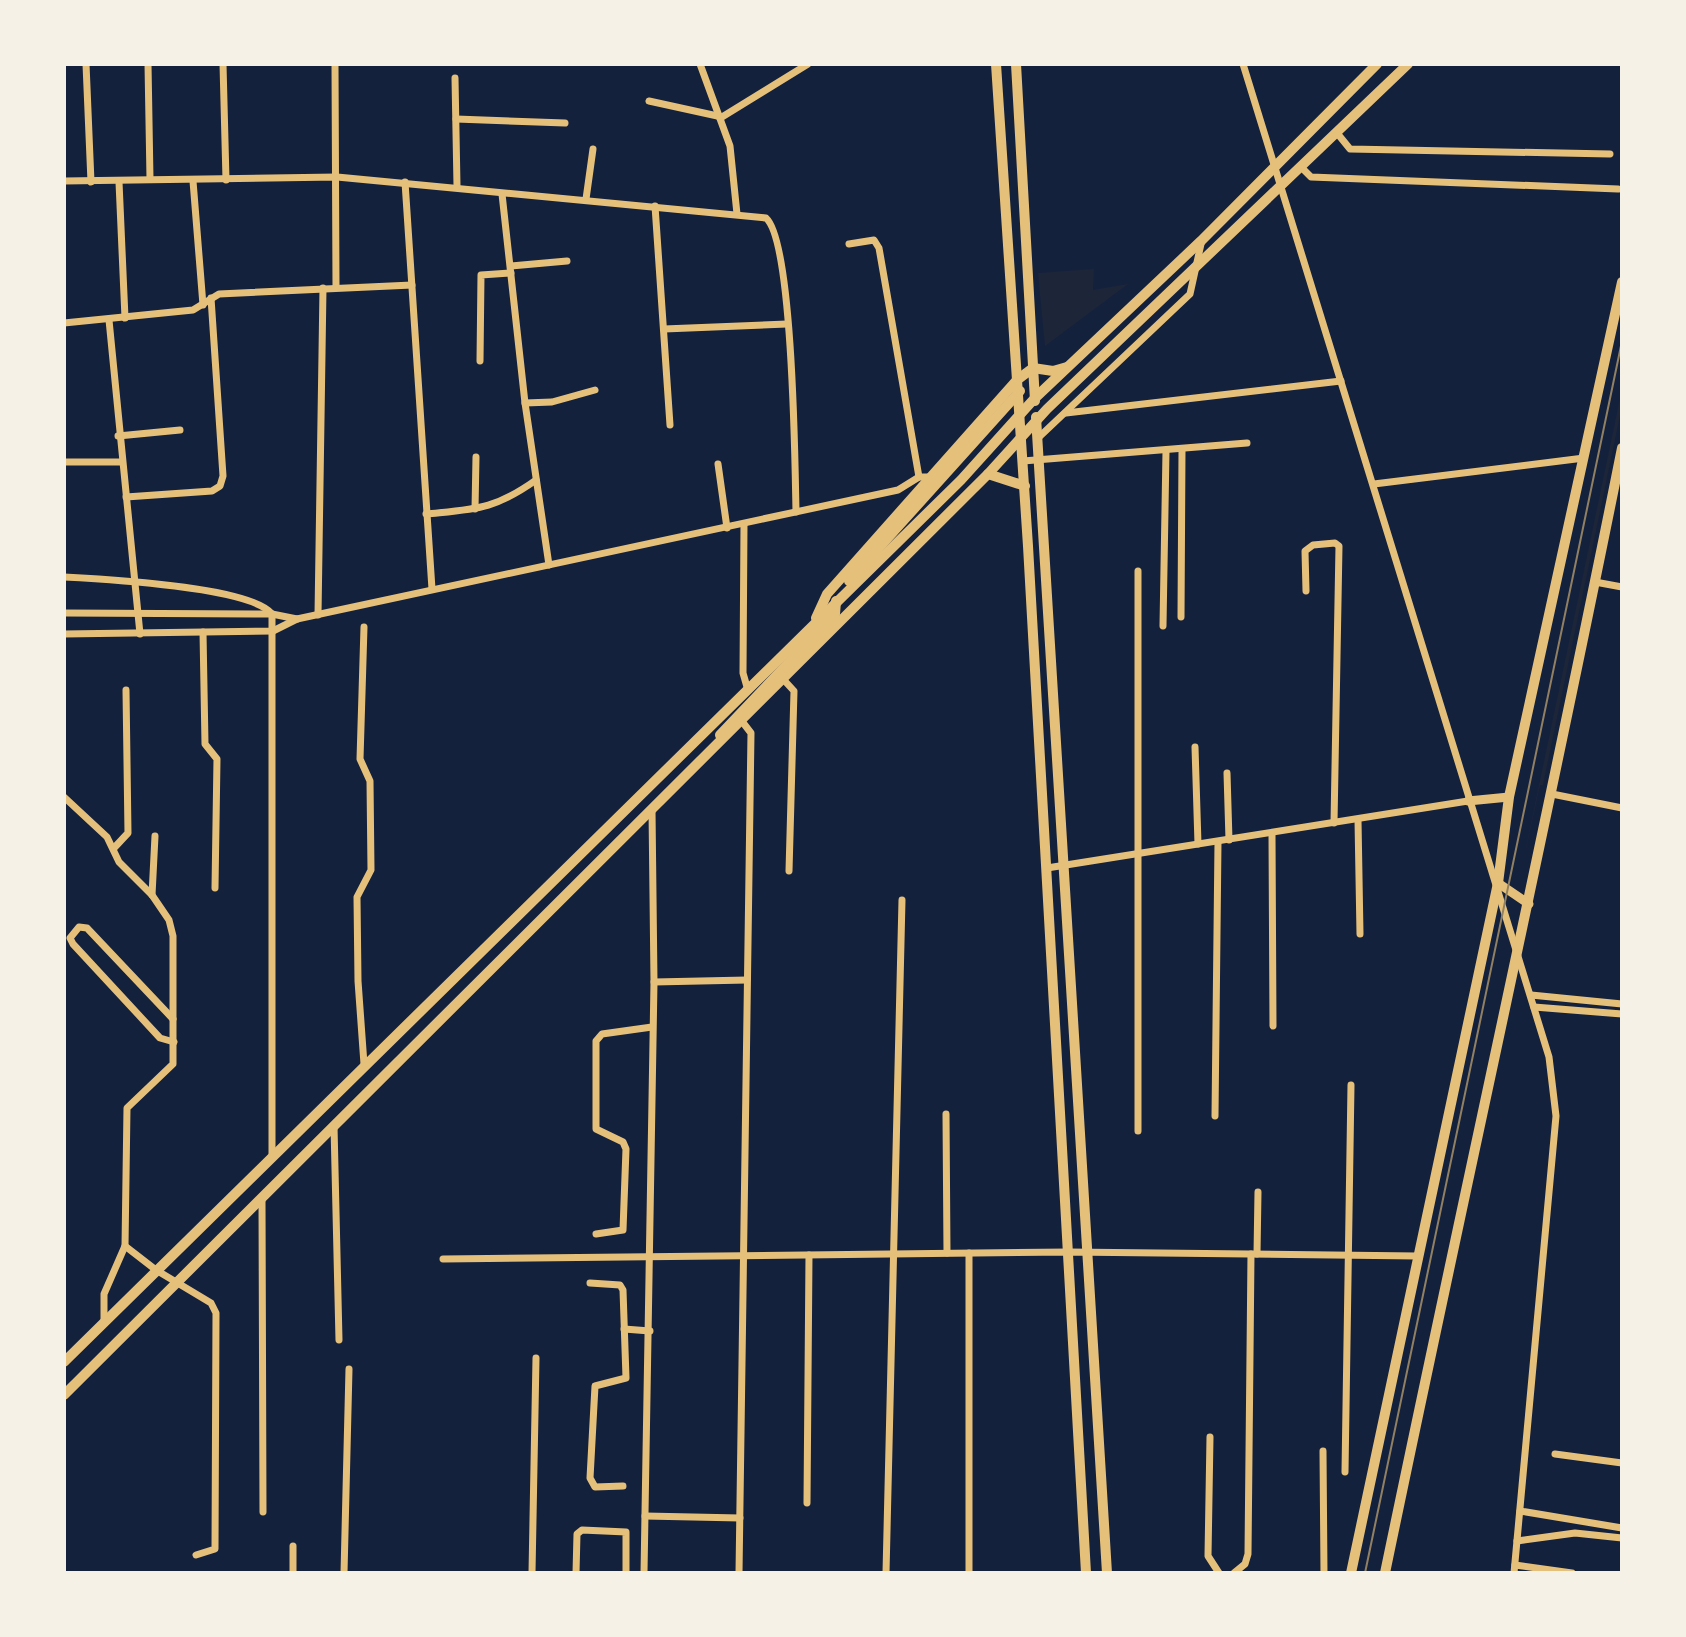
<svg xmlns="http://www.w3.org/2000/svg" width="1686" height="1637" font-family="Commissioner,sans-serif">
<rect width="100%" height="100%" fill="#14213d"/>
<g fill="#1d2539">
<polygon points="1094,269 1093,290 1128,284 1045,346 1038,273"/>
<polygon points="1622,389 1622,406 1543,785 1540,785 1520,876"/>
</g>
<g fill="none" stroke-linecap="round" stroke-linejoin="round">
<g stroke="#e5c07b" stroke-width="7">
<polyline points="86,64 91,182"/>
<polyline points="148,64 150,179"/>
<polyline points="223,64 226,180"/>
<polyline points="335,64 336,287"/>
<polyline points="700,64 730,146 737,214"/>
<polyline points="1243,64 1549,1057 1556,1116 1514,1573"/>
<polyline points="455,78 457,186"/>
<polyline points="649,101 722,117 808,64"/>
<polyline points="456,119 565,123"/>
<polyline points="1337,133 1350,149 1610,154"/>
<polyline points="1301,167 1311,177 1618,189"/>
<path d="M64,181L337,177L766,218C793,242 795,465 796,512"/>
<polyline points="193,181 203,305"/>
<polyline points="119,182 125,318"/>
<polyline points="405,182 432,589"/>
<polyline points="502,194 525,403 549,565"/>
<polyline points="586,199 593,149"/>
<polyline points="655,206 670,425"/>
<polyline points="849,244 874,240 879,248 919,477"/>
<polyline points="511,266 567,261"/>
<polyline points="109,320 140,634"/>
<polyline points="64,323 193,310 219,294 412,285"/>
<polyline points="664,329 787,324"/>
<polyline points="480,361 481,275 511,273"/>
<polyline points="525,403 552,402 595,390"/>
<polyline points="1066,413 1341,381"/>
<polyline points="118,436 180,430"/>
<polyline points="1037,439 1190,294 1201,244"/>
<polyline points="1023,461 1247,443"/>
<polyline points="64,462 120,462"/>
<polyline points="718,464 727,528"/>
<polyline points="1374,484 1584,458"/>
<polyline points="126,497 212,491 220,486 223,476 211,298"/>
<polyline points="475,509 476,457"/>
<path d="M426,514C475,509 494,510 536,480"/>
<polyline points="744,524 743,673 747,687"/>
<path d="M64,577C103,579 251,587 272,614"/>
<polyline points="1595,582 1622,587"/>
<polyline points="1306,591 1305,551 1313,545 1335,543 1339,546 1334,823"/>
<polyline points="64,613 272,614 297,619"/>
<polyline points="318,615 323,288"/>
<polyline points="1181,617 1182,450"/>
<polyline points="1163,626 1166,451"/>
<polyline points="364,627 360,759 370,781 371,870 357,897 358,981 364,1064"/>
<polyline points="203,632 205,744 217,759 215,888"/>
<polyline points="64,634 273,631 297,619 898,490 919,477 934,477"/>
<polyline points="783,679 794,691 789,871"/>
<polyline points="1195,747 1198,844"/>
<polyline points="1227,773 1229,840"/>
<polyline points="1552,794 1622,808"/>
<polyline points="64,797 107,837 119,862 152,895 169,920 173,936 173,1064 127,1108 125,1246 104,1294 104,1322"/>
<polyline points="1358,820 1360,934"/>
<polyline points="1272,835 1273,1026"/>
<polyline points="114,848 128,833 126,690"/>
<polyline points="1047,868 1468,801"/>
<polyline points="152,895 155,836"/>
<polyline points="654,982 747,980"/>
<polyline points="1531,995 1622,1004"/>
<polyline points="1534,1007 1622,1014"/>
<polyline points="173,1019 87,928 79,927 70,938 73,944 160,1038 174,1042"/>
<polyline points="946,1114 947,1253"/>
<polyline points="1215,1116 1218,842"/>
<polyline points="334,1126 339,1340"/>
<polyline points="1138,1131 1138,571"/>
<polyline points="272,1156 272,614"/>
<polyline points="262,1199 263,1512"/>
<polyline points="596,1234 623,1230 626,1149 623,1142 596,1129 596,1041 602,1034 652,1027"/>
<polyline points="125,1246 156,1270 211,1303 216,1313 215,1549 196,1555"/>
<polyline points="1257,1254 1258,1192"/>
<polyline points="443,1259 1069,1252 1417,1256"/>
<polyline points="590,1283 620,1285 623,1290 626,1378 595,1386 590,1478 595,1487 623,1486"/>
<polyline points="624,1329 650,1331"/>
<polyline points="1210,1437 1208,1556 1219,1573"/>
<polyline points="1323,1451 1324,1573"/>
<polyline points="1555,1454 1622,1463"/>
<polyline points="1345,1472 1351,1085"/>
<polyline points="807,1503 809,1255"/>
<polyline points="1520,1511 1622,1528"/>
<polyline points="645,1516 740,1518"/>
<polyline points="1517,1541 1575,1533 1622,1538"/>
<polyline points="1515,1565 1572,1573"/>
<polyline points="293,1573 293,1546"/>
<polyline points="344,1573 349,1369"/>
<polyline points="532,1573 536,1358"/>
<polyline points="576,1573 577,1534 582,1530 626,1532 626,1573"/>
<polyline points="644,1573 654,982 652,810"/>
<polyline points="739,1573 751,733 741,720"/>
<polyline points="886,1573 902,900"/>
<polyline points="969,1573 969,1253"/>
<polyline points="1234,1573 1245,1564 1248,1554 1251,1254"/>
</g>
<g stroke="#e5c07b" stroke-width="9">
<polyline points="1468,801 1509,797"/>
<polyline points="1498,883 1529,904"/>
</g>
<g stroke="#e5c07b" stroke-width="10">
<polyline points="996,64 1028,546 1086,1573"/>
<polyline points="1016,64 1035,401"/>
<polyline points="1036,417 1107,1573"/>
<polyline points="988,474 1025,486"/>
<polyline points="849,581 1020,391"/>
<polyline points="816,618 827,594 1017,380 1033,368 1053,371 1067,367"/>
<polyline points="720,735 835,614 836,601"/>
<polyline points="64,1362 961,480 1035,398 1201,241 1377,64"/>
<polyline points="64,1395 988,474 1047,409 1408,64"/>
<polyline points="1351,1573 1498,883 1509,797 1622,282"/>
<path d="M1385,1573C1463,1197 1547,824 1622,448"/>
</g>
<polyline stroke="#918062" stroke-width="2" points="1365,1573 1622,341"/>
</g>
<rect width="1686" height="1637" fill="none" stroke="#f6f1e7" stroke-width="132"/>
</svg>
